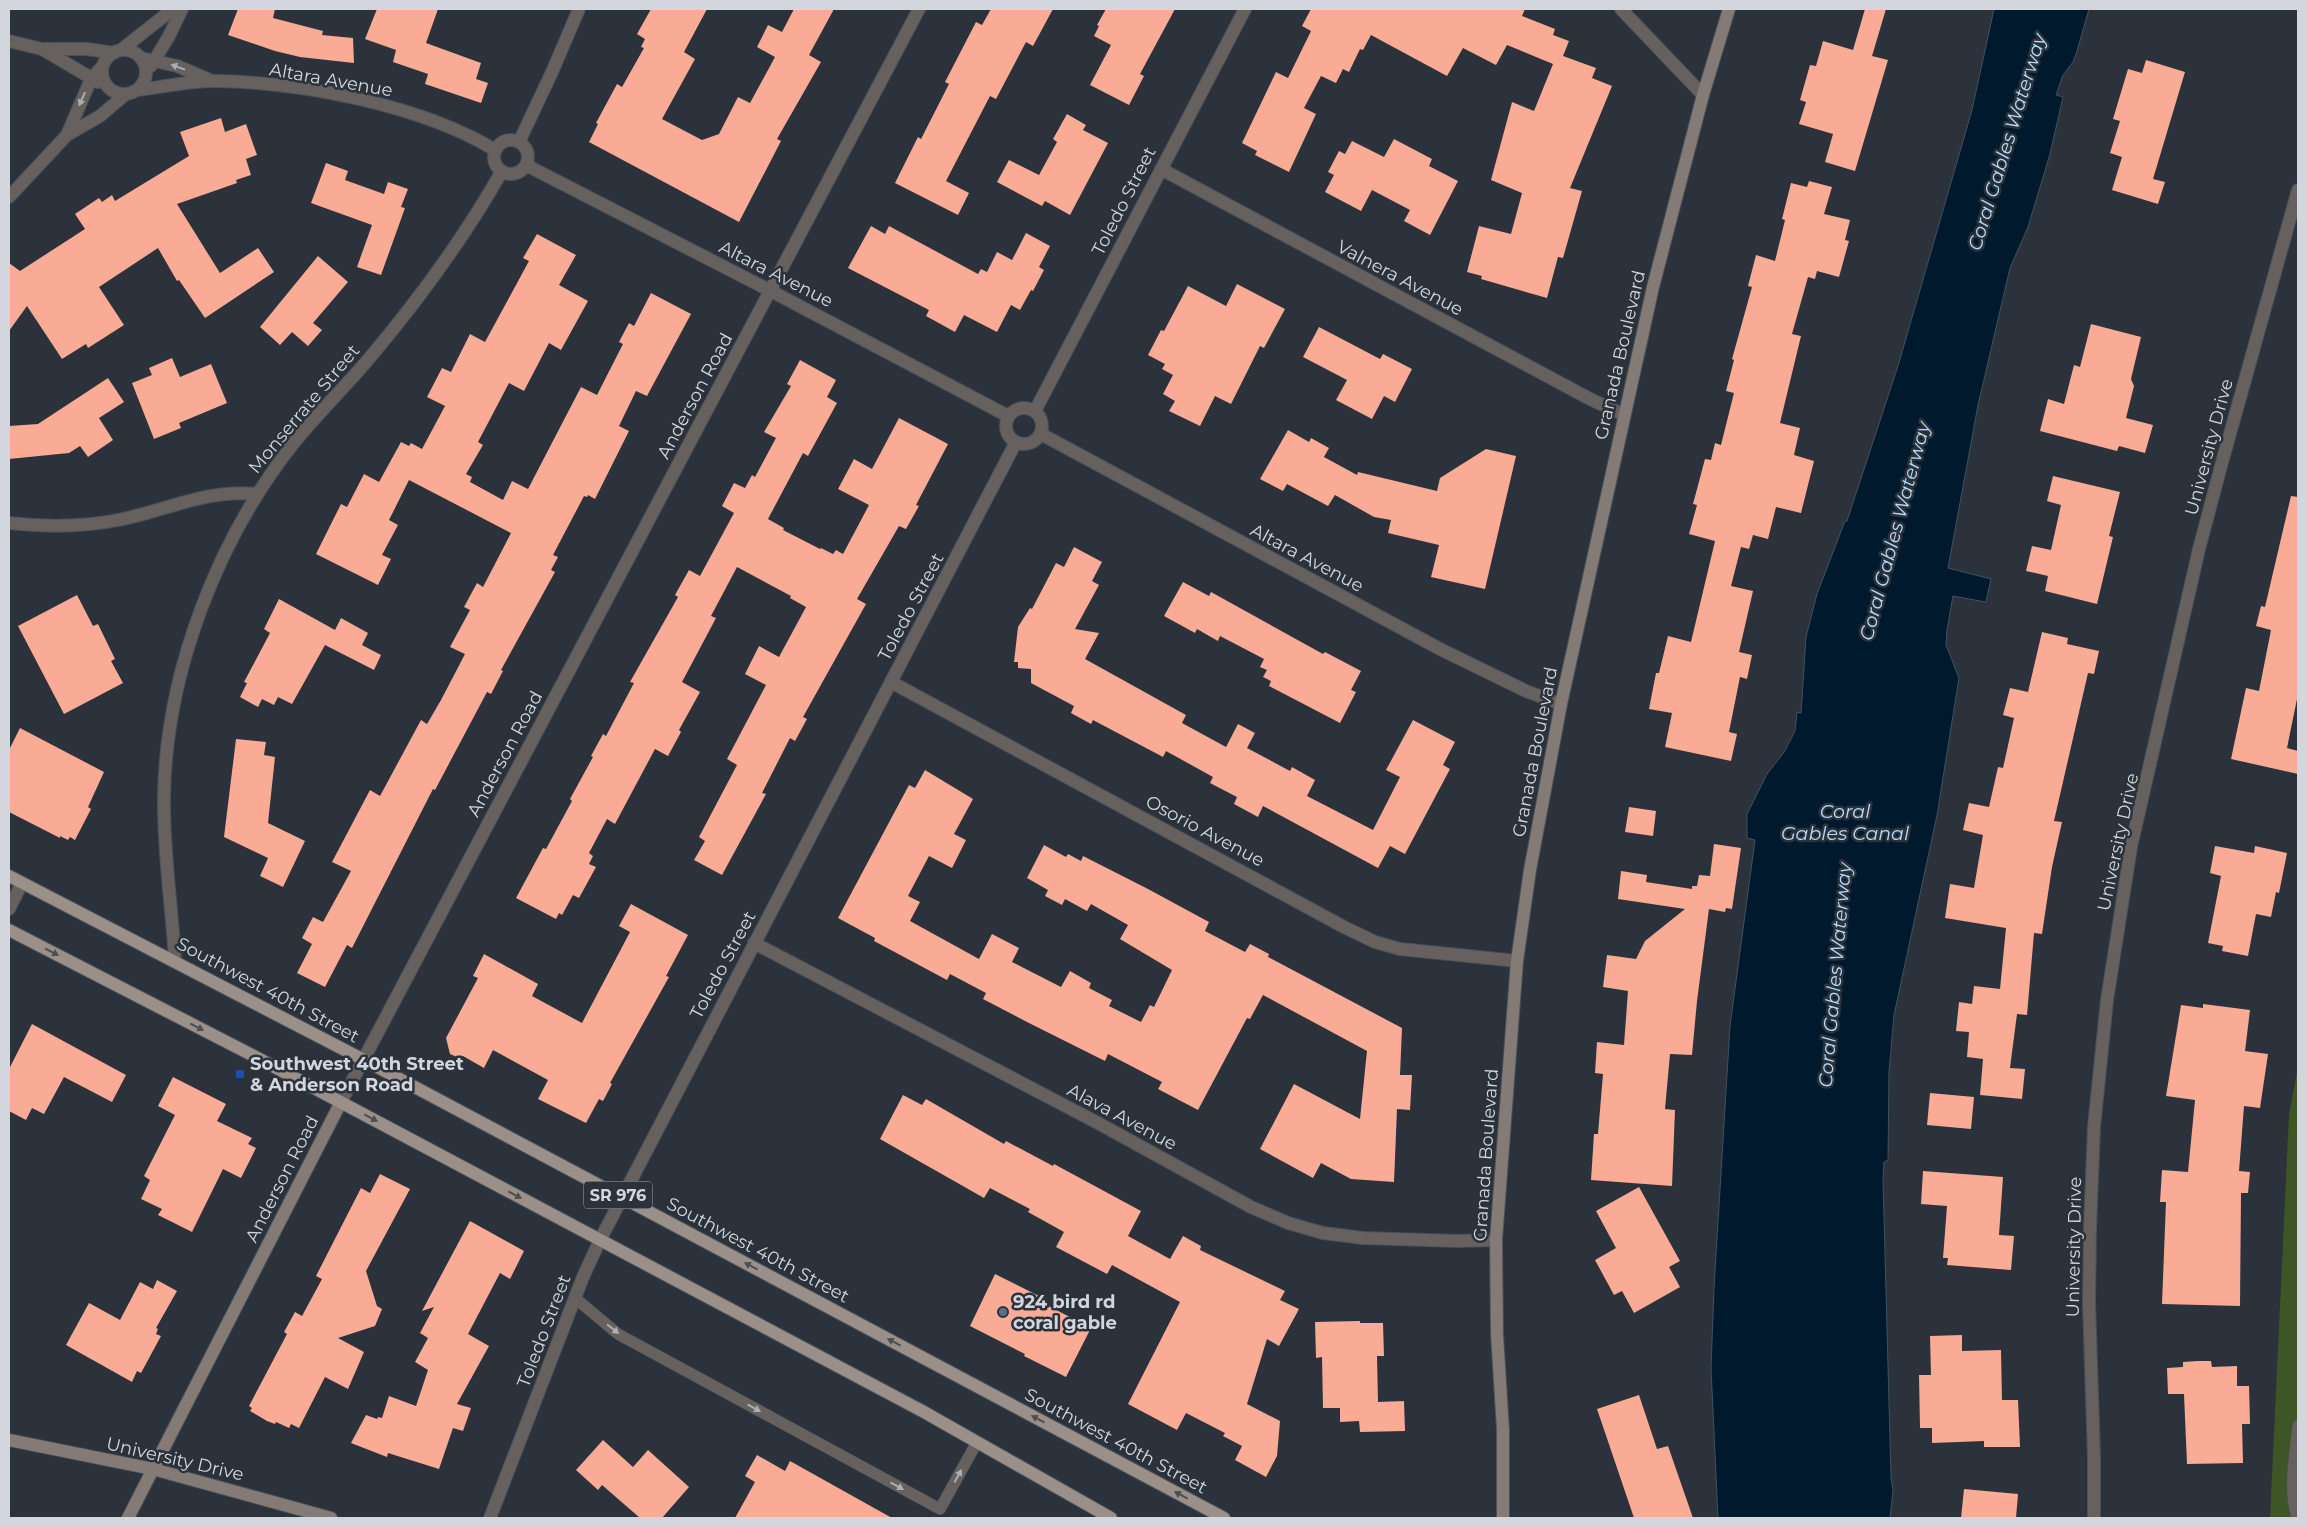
<svg xmlns="http://www.w3.org/2000/svg" width="2307" height="1527" font-family="Montserrat,sans-serif">
<rect width="100%" height="100%" fill="#2b323b"/>
<polygon fill="#3e5525" points="2298,1067 2298,1518 2270,1518 2289,1114"/>
<polygon fill="#00192c" stroke="#3f5261" points="1994,9 2089,9 2077,51 2073,62 2063,75 2056,95 2063,97 2050,154 2028,227 2010,268 1978,405 1948,568 1991,579 1986,602 1953,596 1947,630 1946,645 1959,678 1937,815 1894,1015 1889,1071 1888,1160 1884,1162 1883,1179 1891,1478 1893,1490 1890,1518 1718,1518 1711,1368 1714,1288 1730,1026 1755,840 1747,838 1747,814 1767,774 1785,751 1795,731 1797,712 1801,713 1806,637 1817,594 1845,521 1847,521 1898,366 1972,110"/>
<g fill="#faab95">
<polygon points="238,9 275,9 273,18 323,31 322,35 353,38 354,63 300,57 275,51 228,35"/>
<polygon points="377,9 438,9 426,43 481,63 476,79 488,83 481,103 425,84 428,74 393,62 396,50 365,39"/>
<polygon points="651,9 707,9 684,52 695,59 662,119 702,140 719,134 738,97 750,103 775,57 757,47 768,25 782,32 794,9 834,9 809,55 821,62 777,139 781,141 739,222 589,142 598,124 596,123 617,84 622,87 644,48 641,47 645,39 637,34"/>
<polygon points="991,9 1053,9 1033,46 1026,42 996,99 990,96 946,181 969,193 958,215 895,183 918,137 921,139 949,84 945,82 976,22 982,25"/>
<polygon points="1106,9 1175,9 1140,74 1144,76 1129,105 1090,85 1111,45 1094,36 1099,26 1097,25"/>
<polygon points="1311,9 1525,9 1522,16 1555,29 1553,35 1569,41 1563,56 1596,68 1592,78 1612,86 1570,188 1582,191 1563,258 1558,257 1547,298 1481,279 1482,276 1467,272 1479,226 1511,234 1522,193 1491,180 1512,102 1534,111 1553,64 1507,45 1496,65 1463,48 1447,76 1371,35 1363,50 1360,49 1349,72 1343,69 1336,83 1321,76 1304,108 1316,114 1289,172 1255,155 1257,151 1242,143 1276,72 1288,78 1311,31 1302,26"/>
<polygon points="1865,9 1886,9 1872,56 1888,60 1855,171 1825,162 1833,134 1799,124 1806,102 1800,100 1810,65 1816,66 1823,41 1853,50"/>
<polygon points="2146,60 2185,72 2153,179 2165,182 2158,204 2112,190 2122,157 2110,153 2120,121 2113,119 2128,69 2142,73"/>
<polygon points="1067,114 1086,125 1083,130 1108,143 1070,215 1045,201 1042,206 997,182 1009,160 1039,175 1057,142 1053,139"/>
<polygon points="221,118 225,132 246,124 257,155 246,159 251,175 236,180 237,183 177,204 220,273 258,248 274,272 205,318 179,280 177,281 158,248 99,287 124,325 88,348 86,344 62,359 27,306 9,331 9,263 20,271 85,229 75,214 99,198 102,202 112,195 115,201 189,156 180,132"/>
<polygon points="1394,139 1432,159 1429,166 1458,181 1430,235 1404,221 1410,210 1372,190 1361,211 1325,192 1334,175 1328,172 1339,151 1345,154 1352,141 1384,157"/>
<polygon points="326,163 348,171 345,180 384,194 388,182 408,189 401,207 405,208 381,275 357,267 372,225 311,203"/>
<polygon points="1809,181 1832,187 1824,214 1850,220 1845,240 1849,241 1839,277 1817,271 1815,279 1808,277 1792,334 1801,336 1780,423 1800,428 1794,455 1814,461 1801,513 1776,507 1768,539 1753,535 1749,549 1741,547 1731,586 1753,591 1739,652 1752,655 1747,679 1740,677 1729,732 1737,734 1731,761 1665,747 1672,713 1649,709 1656,673 1659,673 1668,636 1691,642 1715,541 1689,534 1697,505 1693,504 1705,459 1711,460 1715,443 1721,445 1734,393 1726,391 1734,360 1732,359 1752,287 1748,286 1756,255 1775,261 1785,220 1782,219 1791,183 1807,187"/>
<polygon points="871,226 885,234 889,226 978,274 981,269 987,272 997,252 1012,260 1026,233 1050,246 1039,267 1044,270 1033,291 1031,290 1020,310 1011,305 997,332 964,315 955,332 926,316 929,310 848,268"/>
<polygon points="537,234 576,255 559,285 588,301 561,350 549,343 524,391 509,383 478,442 483,445 466,474 472,477 470,482 503,500 512,481 528,489 581,387 597,395 623,344 619,342 629,323 634,326 651,293 691,314 647,396 636,391 619,426 629,431 595,499 588,495 587,497 584,496 553,555 558,557 551,570 555,572 501,670 503,671 491,694 487,692 435,790 433,789 352,948 347,945 325,987 297,973 312,944 302,938 313,917 323,922 351,871 332,862 370,790 380,796 421,720 427,724 441,700 465,654 450,647 470,610 464,607 477,583 483,587 511,533 409,480 389,520 398,525 382,555 391,559 378,585 316,554 341,504 347,507 364,474 379,482 401,442 409,446 411,443 422,449 445,406 427,397 442,368 451,372 470,334 485,342 529,261 523,258"/>
<polygon points="318,256 348,282 313,323 322,330 308,346 292,332 280,345 260,327"/>
<polygon points="1237,284 1285,309 1264,348 1260,346 1231,404 1215,396 1200,426 1169,411 1175,401 1163,394 1173,375 1162,369 1165,364 1148,355 1161,330 1164,331 1188,286 1226,306"/>
<polygon points="2091,324 2141,337 2131,379 2134,386 2126,418 2153,425 2145,453 2119,446 2117,451 2040,431 2048,399 2064,404 2074,365 2080,367"/>
<polygon points="1319,327 1380,359 1383,354 1412,369 1395,402 1384,396 1372,419 1336,400 1347,380 1303,357"/>
<polygon points="172,358 180,377 211,364 227,403 179,423 181,428 154,439 132,383 152,375 149,368"/>
<polygon points="800,360 836,380 827,397 837,403 808,456 803,453 768,519 784,528 783,530 820,549 821,548 833,554 836,550 843,554 869,505 838,489 854,459 872,469 899,418 948,444 916,505 919,506 906,529 899,526 857,599 866,604 803,717 807,719 795,741 790,738 762,793 766,794 722,875 694,860 705,841 699,837 737,765 727,759 766,685 745,674 759,646 779,657 806,607 790,598 791,596 737,567 711,616 716,618 682,682 700,692 679,730 681,732 668,756 655,749 615,824 607,819 589,853 593,856 589,864 596,867 579,898 573,895 562,915 559,913 556,919 516,898 543,848 546,849 572,801 570,799 593,757 591,756 603,734 606,736 634,683 630,682 678,597 675,595 689,570 700,576 734,513 722,506 734,483 745,488 752,475 755,477 776,438 764,432 791,386 787,384"/>
<polygon points="108,378 124,402 99,418 113,440 88,457 80,446 69,453 9,459 9,426 38,424"/>
<polygon points="1288,430 1309,442 1311,438 1329,448 1324,457 1357,475 1358,472 1437,491 1440,478 1486,449 1516,456 1485,589 1431,577 1439,545 1388,533 1391,520 1374,517 1335,495 1328,506 1287,484 1283,491 1260,479"/>
<polygon points="2053,476 2120,492 2109,536 2113,537 2097,604 2045,591 2048,576 2026,571 2032,546 2051,550 2061,505 2047,501"/>
<polygon points="2291,496 2298,497 2298,694 2287,748 2298,751 2298,774 2231,759 2246,688 2259,691 2271,630 2256,626 2261,606 2265,607"/>
<polygon points="1074,547 1102,562 1092,581 1099,585 1075,629 1099,633 1085,659 1186,715 1182,723 1226,747 1238,724 1255,733 1247,748 1290,771 1292,767 1315,780 1307,796 1373,830 1400,777 1386,770 1413,720 1455,742 1443,765 1450,769 1405,854 1390,846 1378,868 1263,806 1258,817 1234,804 1237,797 1210,783 1213,777 1166,751 1163,757 1093,720 1091,724 1071,713 1074,706 1031,683 1031,669 1018,668 1018,662 1014,662 1018,627 1030,608 1032,609 1056,563 1064,567"/>
<polygon points="1183,582 1209,596 1211,592 1323,654 1325,652 1361,671 1351,690 1356,692 1340,723 1269,686 1271,681 1263,677 1267,670 1260,667 1264,659 1220,636 1218,641 1197,629 1195,633 1164,616"/>
<polygon points="77,595 93,626 98,624 115,659 111,661 123,683 64,714 18,626"/>
<polygon points="279,599 335,630 341,618 368,633 362,645 381,655 374,670 325,645 292,704 278,697 274,705 262,699 258,707 240,697 247,683 244,682 270,633 264,629"/>
<polygon points="2042,632 2068,638 2067,644 2099,651 2094,674 2088,673 2054,821 2062,822 2052,867 2042,934 2034,933 2027,1015 2017,1014 2010,1068 2025,1069 2022,1099 1980,1095 1983,1059 1967,1057 1969,1032 1956,1031 1959,1002 1972,1004 1974,986 2000,989 2006,928 1945,918 1950,884 1974,888 1983,835 1963,830 1969,803 1989,807 1998,767 2003,768 2014,718 2003,715 2010,688 2028,692"/>
<polygon points="20,728 104,772 88,807 91,809 75,840 70,837 68,840 60,836 60,838 9,812 9,750"/>
<polygon points="236,739 266,742 264,755 275,757 268,823 305,841 283,887 260,876 268,858 224,837"/>
<polygon points="925,770 973,799 954,834 966,840 952,868 929,856 908,896 920,902 910,921 979,959 992,934 1019,948 1012,962 1061,987 1070,971 1091,983 1089,988 1112,1000 1109,1006 1141,1022 1150,1005 1154,1007 1172,970 1120,939 1128,925 1091,904 1087,911 1065,899 1062,905 1045,896 1048,890 1027,878 1044,845 1066,857 1068,854 1081,861 1083,856 1148,889 1209,922 1205,931 1245,952 1250,944 1269,954 1268,957 1402,1028 1400,1075 1412,1075 1410,1110 1397,1109 1394,1182 1351,1179 1321,1163 1313,1178 1260,1149 1294,1084 1360,1119 1367,1051 1263,995 1250,1019 1247,1018 1198,1110 1158,1089 1162,1082 1108,1054 1105,1061 1027,1022 983,999 986,993 950,974 947,980 874,941 875,938 838,918 909,785 915,788"/>
<polygon points="1629,807 1656,811 1653,836 1625,832"/>
<polygon points="1714,844 1741,848 1732,909 1726,908 1725,912 1709,909 1697,1001 1692,1055 1670,1054 1665,1109 1675,1110 1672,1186 1591,1180 1594,1134 1598,1134 1603,1074 1595,1073 1597,1042 1624,1045 1628,991 1603,987 1607,955 1636,959 1645,941 1685,909 1618,899 1621,871 1647,875 1646,882 1692,889 1692,886 1697,886 1699,875 1710,876"/>
<polygon points="2215,846 2254,853 2255,846 2287,853 2279,893 2276,892 2271,917 2256,914 2248,956 2222,951 2223,946 2208,943 2221,876 2210,873"/>
<polygon points="631,904 688,935 666,976 669,977 610,1083 612,1084 603,1101 599,1099 586,1123 538,1099 548,1080 493,1050 484,1068 463,1056 459,1058 450,1054 446,1038 478,978 473,976 484,954 538,984 532,996 582,1023 630,932 619,926"/>
<polygon points="2203,1004 2250,1010 2245,1051 2268,1054 2260,1108 2244,1106 2239,1171 2250,1172 2248,1193 2241,1193 2240,1306 2162,1304 2166,1202 2160,1202 2162,1170 2188,1172 2195,1100 2166,1096 2181,1005 2203,1008"/>
<polygon points="32,1024 126,1075 112,1102 64,1077 44,1114 32,1108 26,1120 9,1111 9,1069"/>
<polygon points="173,1077 226,1104 217,1121 252,1138 248,1144 256,1148 241,1178 223,1169 192,1232 158,1215 162,1209 141,1199 150,1180 144,1176 175,1115 158,1106"/>
<polygon points="1930,1093 1974,1097 1971,1129 1927,1125"/>
<polygon points="903,1095 922,1105 926,1099 1004,1144 1006,1141 1053,1166 1054,1164 1141,1211 1128,1236 1170,1259 1183,1236 1201,1246 1200,1250 1285,1291 1280,1300 1299,1309 1279,1346 1267,1339 1247,1404 1280,1421 1277,1456 1266,1477 1235,1460 1242,1446 1223,1436 1225,1433 1186,1413 1177,1430 1128,1404 1180,1302 1112,1265 1107,1274 1056,1247 1064,1232 1028,1212 1030,1209 990,1188 984,1198 880,1139"/>
<polygon points="1923,1171 2003,1177 1999,1235 2014,1236 2011,1270 1947,1265 1948,1258 1943,1258 1947,1206 1921,1204"/>
<polygon points="380,1174 410,1189 366,1271 377,1306 382,1309 375,1326 338,1338 364,1352 348,1389 325,1377 299,1428 291,1424 289,1428 276,1422 275,1424 267,1421 250,1411 252,1408 249,1406 287,1334 284,1332 295,1312 302,1316 322,1279 316,1276 361,1188 370,1193"/>
<polygon points="1639,1187 1680,1261 1669,1267 1680,1287 1634,1313 1622,1291 1614,1295 1595,1260 1616,1248 1596,1211"/>
<polygon points="470,1221 524,1251 510,1279 500,1273 468,1334 489,1346 457,1404 471,1408 463,1431 453,1428 439,1469 388,1453 387,1457 351,1443 366,1415 377,1419 378,1417 382,1418 389,1396 416,1406 428,1370 415,1362 428,1338 420,1333 434,1307 422,1311"/>
<polygon points="995,1274 1039,1296 1037,1300 1091,1328 1066,1377 1024,1356 1025,1354 970,1326"/>
<polygon points="157,1280 177,1291 156,1328 158,1329 156,1334 161,1336 141,1373 137,1371 132,1382 66,1345 89,1303 120,1320 140,1282 153,1289"/>
<polygon points="1360,1321 1360,1323 1383,1323 1384,1356 1377,1356 1378,1402 1404,1401 1405,1431 1360,1432 1359,1421 1340,1422 1340,1408 1323,1408 1322,1357 1316,1358 1315,1322"/>
<polygon points="1962,1335 1962,1351 2001,1350 2002,1400 2018,1400 2020,1447 1984,1447 1984,1441 1932,1443 1932,1428 1920,1428 1919,1375 1931,1375 1930,1336"/>
<polygon points="2197,1361 2211,1361 2212,1367 2237,1366 2237,1386 2249,1386 2250,1424 2242,1424 2243,1463 2187,1464 2184,1394 2168,1394 2167,1368 2183,1367 2183,1362"/>
<polygon points="1639,1395 1657,1449 1668,1446 1693,1518 1634,1518 1597,1409"/>
<polygon points="603,1440 633,1467 648,1450 689,1487 662,1518 640,1518 602,1485 598,1490 576,1470"/>
<polygon points="757,1455 785,1471 790,1461 892,1518 735,1518 755,1482 745,1476"/>
<polygon points="1964,1489 2018,1494 2016,1518 1961,1518"/>
</g>
<g fill="none" stroke-linecap="round" stroke-linejoin="round">
<g stroke="#495058" stroke-width="12">
<g id="lane">
<polyline points="575,1298 618,1334 940,1509 977,1442"/>
<path d="M2297,1518C2288,1488 2295,1456 2298,1426"/>
</g>
</g>
<g stroke="#495058" stroke-width="14">
<g id="street">
<polyline points="1621,9 1703,95"/>
<polyline points="9,41 42,49 87,49 114,53"/>
<polyline points="42,49 98,82"/>
<circle cx="124" cy="72" r="22"/>
<polyline points="121,50 173,9"/>
<polyline points="141,58 177,66 210,80"/>
<polyline points="151,66 169,36 182,9"/>
<path d="M138,90C163,87 189,81 214,81C300,82 421,105 495,150"/>
<polyline points="67,135 91,79 102,67"/>
<circle cx="511" cy="157" r="17"/>
<polyline points="519,142 552,72 579,9"/>
<polyline points="526,165 771,291 1008,416"/>
<polyline points="1161,169 1590,399 1624,415"/>
<polyline points="9,197 67,135 100,116 126,94"/>
<circle cx="1024" cy="426" r="18"/>
<polyline points="1035,411 1245,9"/>
<polyline points="1041,434 1440,649 1526,691 1561,704"/>
<path d="M9,523C46,527 86,527 123,519C169,509 209,489 257,494"/>
<polyline points="891,682 1344,927 1375,942 1400,949 1517,961"/>
<polyline points="9,909 22,883"/>
<polyline points="754,943 1098,1123 1251,1207 1288,1223 1323,1233 1363,1238 1457,1241 1496,1240"/>
<path d="M175,961C172,906 163,851 164,796C166,673 217,540 293,444C316,415 343,389 367,361C417,302 464,238 502,171"/>
<polyline points="341,1102 919,9"/>
<polyline points="490,1518 583,1277 600,1240 1016,442"/>
<polyline points="2094,1518 2094,1457 2089,1303 2090,1228 2094,1127 2107,1000 2131,847 2199,549 2221,466 2298,190"/>
</g>
</g>
<g stroke="#495058" stroke-width="14">
<g id="secondary">
<polyline points="9,1440 153,1469 331,1518"/>
<polyline points="128,1518 341,1102"/>
<polyline points="1503,1518 1503,1430 1497,1334 1496,1240 1517,961 1530,870 1561,704 1653,287 1703,95 1729,9"/>
</g>
</g>
<g stroke="#495058" stroke-width="14">
<g id="primary">
<polyline points="9,876 364,1060 1224,1518"/>
<polyline points="9,930 250,1054 924,1412 1111,1518"/>
</g>
</g>
<use href="#lane" stroke="#66615e" stroke-width="11"/>
<use href="#street" stroke="#66615e" stroke-width="12"/>
<use href="#secondary" stroke="#847b77" stroke-width="12"/>
<use href="#primary" stroke="#9a8f89" stroke-width="12"/>
</g>
<defs><path id="oneway-solid" d="M-6-.8H1V-3.2L6.5 0L1 3.2V.8H-6Z" transform="scale(1.25)"/></defs>
<g fill="#adaeb1">
<use href="#oneway-solid" transform="translate(178 67) rotate(-160)"/>
<use href="#oneway-solid" transform="translate(82 99) rotate(114)"/>
<use href="#oneway-solid" transform="translate(613 1329) rotate(38)"/>
<use href="#oneway-solid" transform="translate(754 1408) rotate(29)"/>
<use href="#oneway-solid" transform="translate(958 1476) rotate(-61)"/>
<use href="#oneway-solid" transform="translate(897 1486) rotate(29)"/>
</g>
<g fill="#4c4e52">
<use href="#oneway-solid" transform="translate(52 952) rotate(27)"/>
<use href="#oneway-solid" transform="translate(197 1027) rotate(27)"/>
<use href="#oneway-solid" transform="translate(371 1118) rotate(28)"/>
<use href="#oneway-solid" transform="translate(515 1195) rotate(28)"/>
<use href="#oneway-solid" transform="translate(751 1266) rotate(-152)"/>
<use href="#oneway-solid" transform="translate(894 1342) rotate(-152)"/>
<use href="#oneway-solid" transform="translate(1038 1419) rotate(-152)"/>
<use href="#oneway-solid" transform="translate(1181 1495) rotate(-152)"/>
</g>
<rect fill="#1a4fb4" stroke="#2b323b" stroke-width="2" x="235" y="1069" width="10" height="10" rx="2.5"/>
<circle fill="#5c6f8a" stroke="#2b323b" stroke-width="2" cx="1003" cy="1312" r="5"/>
<g text-anchor="middle" dominant-baseline="central" stroke-width="5" stroke-linejoin="round" paint-order="stroke">
<rect fill="#2b323b" stroke="#a1a6ac" stroke-width="1" x="584" y="1181.5" width="68" height="27" rx="4"/>
<g font-size="16" font-weight="bold" fill="#d3d7dd">
<text x="618" y="1195">SR 976</text>
</g>
<g font-size="18" fill="#d3d7dd" stroke="#2b323b">
<text transform="translate(331 80) rotate(10)">Altara Avenue</text>
<text transform="translate(1124 201) rotate(-63)">Toledo Street</text>
<text transform="translate(776 274) rotate(27)">Altara Avenue</text>
<text transform="translate(1400 278) rotate(28)">Valnera Avenue</text>
<text transform="translate(1620 355) rotate(-77)">Granada Boulevard</text>
<text transform="translate(695 396) rotate(-62)">Anderson Road</text>
<text transform="translate(304 409) rotate(-50)">Monserrate Street</text>
<text transform="translate(2209 447) rotate(-75)">University Drive</text>
<text transform="translate(1307 558) rotate(28)">Altara Avenue</text>
<text transform="translate(911 607) rotate(-62)">Toledo Street</text>
<text transform="translate(1535 752) rotate(-79)">Granada Boulevard</text>
<text transform="translate(505 754) rotate(-62)">Anderson Road</text>
<text transform="translate(1205 831) rotate(28)">Osorio Avenue</text>
<text transform="translate(2118 842) rotate(-78)">University Drive</text>
<text transform="translate(723 965) rotate(-62)">Toledo Street</text>
<text transform="translate(268 990) rotate(28)">Southwest 40th Street</text>
<text transform="translate(1122 1117) rotate(28)">Alava Avenue</text>
<text transform="translate(1486 1155) rotate(-86)">Granada Boulevard</text>
<text transform="translate(282 1179) rotate(-63)">Anderson Road</text>
<text transform="translate(2074 1247) rotate(-89)">University Drive</text>
<text transform="translate(758 1250) rotate(28)">Southwest 40th Street</text>
<text transform="translate(544 1331) rotate(-69)">Toledo Street</text>
<text transform="translate(1116 1441) rotate(28)">Southwest 40th Street</text>
<text transform="translate(175 1459) rotate(13)">University Drive</text>
</g>
<g font-size="18" font-weight="bold" fill="#d3d7dd" stroke="#2b323b" text-anchor="start">
<text x="250" y="1064">Southwest 40th Street<tspan x="250" dy="21">&amp; Anderson Road</tspan></text>
<text x="1013" y="1302">924 bird rd<tspan x="1013" dy="21">coral gable</tspan></text>
</g>
<g font-size="19" font-style="italic" fill="#b4ddfc" stroke="#2b323b">
<text transform="translate(2007 142) rotate(-73)">Coral Gables Waterway</text>
<text transform="translate(1895 531) rotate(-75)">Coral Gables Waterway</text>
<text x="1845" y="811">Coral<tspan x="1845" dy="22">Gables Canal</tspan></text>
<text transform="translate(1835 975) rotate(-85)">Coral Gables Waterway</text>
</g>
</g>
<rect width="2307" height="1527" fill="none" stroke="#d3d7dd" stroke-width="20"/>
</svg>
